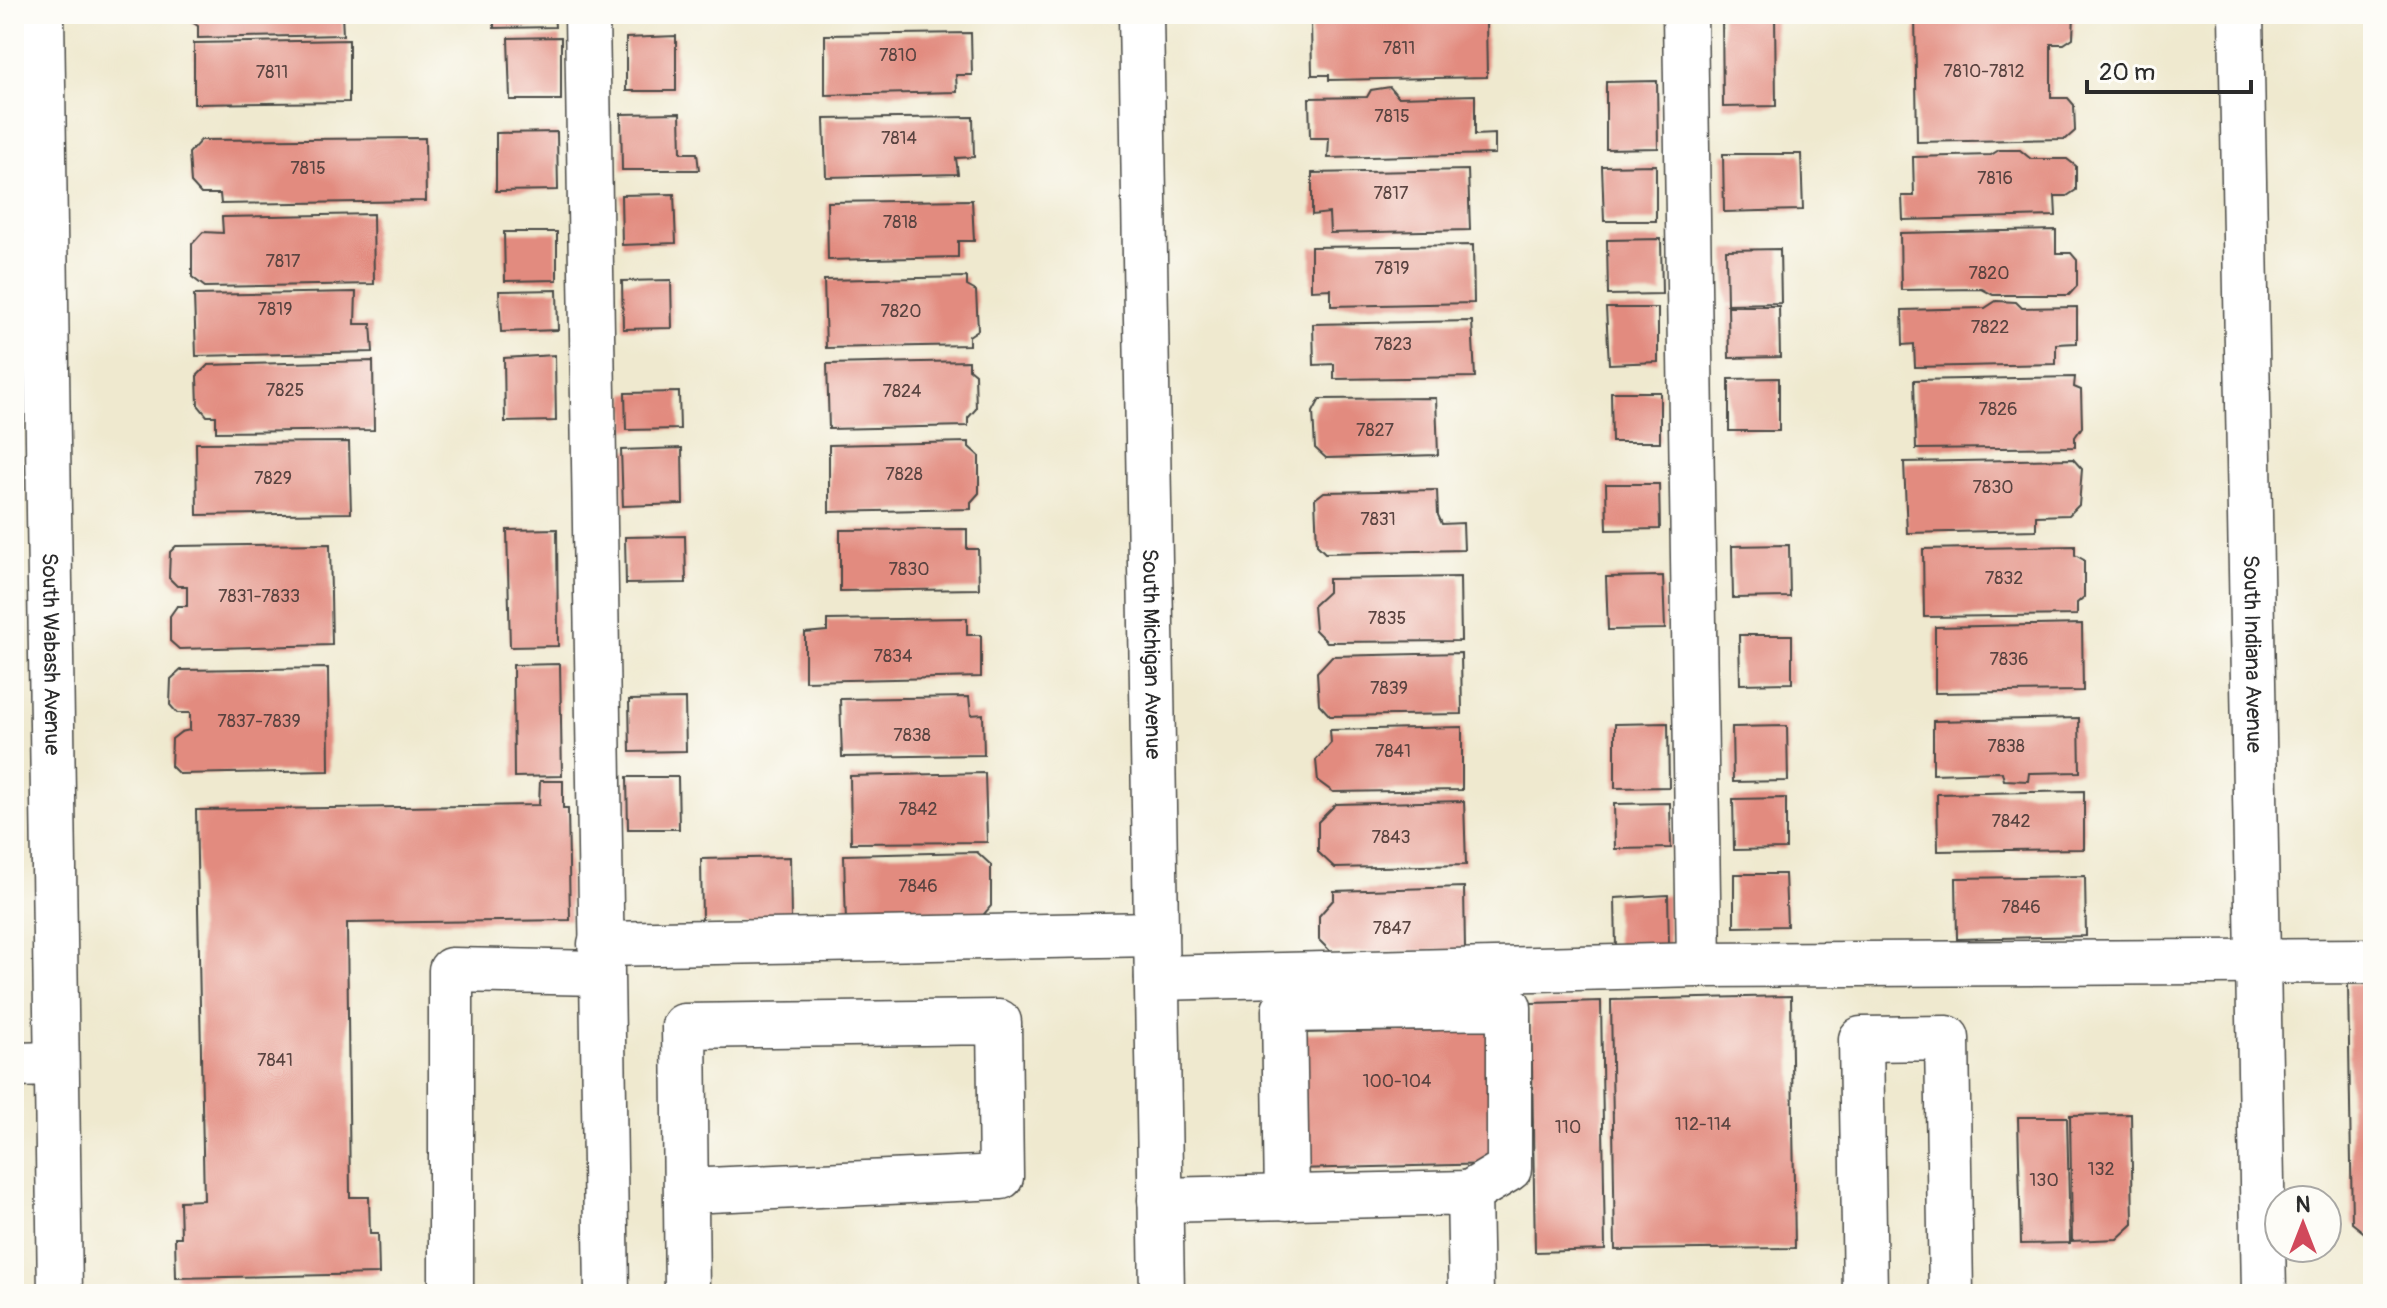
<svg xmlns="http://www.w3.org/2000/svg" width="2387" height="1308" font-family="Pangolin,sans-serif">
<rect width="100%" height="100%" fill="#fdfcf7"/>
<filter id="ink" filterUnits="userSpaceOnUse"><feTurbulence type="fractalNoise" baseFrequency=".0125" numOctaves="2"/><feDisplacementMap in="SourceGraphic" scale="16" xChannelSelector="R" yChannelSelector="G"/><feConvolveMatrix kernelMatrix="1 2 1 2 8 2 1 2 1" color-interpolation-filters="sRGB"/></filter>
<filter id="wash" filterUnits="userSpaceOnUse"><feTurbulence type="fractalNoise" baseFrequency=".006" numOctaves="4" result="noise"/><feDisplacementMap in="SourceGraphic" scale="32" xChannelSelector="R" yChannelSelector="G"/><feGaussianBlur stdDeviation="1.8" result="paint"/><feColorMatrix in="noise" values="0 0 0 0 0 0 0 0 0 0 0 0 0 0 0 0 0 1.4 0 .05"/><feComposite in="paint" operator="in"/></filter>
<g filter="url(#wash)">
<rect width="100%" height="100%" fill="#efe9cf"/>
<g id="blocks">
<g fill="#e28b7f">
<polygon points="192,14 342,14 343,35 198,38 198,26 192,22"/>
<polygon points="494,14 554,14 555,27 494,28"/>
<polygon points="1722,14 1775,14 1776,106 1723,107"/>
<polygon points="1915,14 2074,14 2073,38 2064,44 2051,44 2051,98 2068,98 2074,105 2075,131 2066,139 1917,142"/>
<polygon points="1486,20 1487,77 1329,80 1329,75 1312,75 1311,22"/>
<polygon points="971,33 972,75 956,75 957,92 825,95 825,35"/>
<polygon points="676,36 676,91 626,91 626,38"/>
<polygon points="561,37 561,100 510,100 508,38"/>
<polygon points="349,40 349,102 194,104 194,43"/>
<polygon points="1657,81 1658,148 1606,149 1606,82"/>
<polygon points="1390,87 1398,97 1475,95 1475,135 1495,134 1495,154 1328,158 1329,138 1310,138 1309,98 1367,97 1371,90"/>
<polygon points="680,113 681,153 697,153 699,170 622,170 621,114"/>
<polygon points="973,117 974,157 956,158 958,174 826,177 824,119"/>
<polygon points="557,132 558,190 496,191 496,133"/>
<polygon points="425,138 426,201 221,204 220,194 201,194 191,183 189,153 201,140"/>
<polygon points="1999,150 2020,150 2031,159 2067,159 2076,166 2076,190 2067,196 2055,196 2056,216 1903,220 1902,196 1914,196 1913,157 1991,155"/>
<polygon points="1723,154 1801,154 1803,210 1724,212"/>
<polygon points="1656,165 1656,221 1604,221 1602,166"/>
<polygon points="1468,170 1470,230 1330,233 1329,213 1312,215 1312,173"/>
<polygon points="674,194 676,243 622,245 621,195"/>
<polygon points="972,200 974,241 958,241 958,257 828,260 827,202"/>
<polygon points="373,214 374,284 205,287 192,277 192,244 203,232 223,233 222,217"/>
<polygon points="2056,230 2056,253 2071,253 2077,260 2077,286 2069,295 1993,295 1982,289 1901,290 1900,233"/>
<polygon points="504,232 557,232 557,280 505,281"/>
<polygon points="1661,239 1662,294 1608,295 1607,240"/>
<polygon points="1473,245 1474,303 1331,306 1331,289 1311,290 1311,247"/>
<polygon points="1780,249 1781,303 1727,304 1726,250"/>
<polygon points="967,277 967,286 976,291 978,330 969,336 969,345 826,348 824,280"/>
<polygon points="671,280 672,328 623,329 622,281"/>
<polygon points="557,290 558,330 501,332 499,291"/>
<polygon points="356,292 355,324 371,324 373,352 196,356 194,295"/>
<polygon points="1996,301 2016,302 2022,308 2077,307 2077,343 2056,344 2056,364 1915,367 1914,344 1903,345 1902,310 1985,308"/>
<polygon points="1728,306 1779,306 1780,357 1729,358"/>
<polygon points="1606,308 1658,308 1658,362 1609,364"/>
<polygon points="1472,321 1475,377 1334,379 1334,364 1314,365 1313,324"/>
<polygon points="555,355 556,421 505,422 504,358"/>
<polygon points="373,361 374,430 216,432 216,416 207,416 198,405 197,376 208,365"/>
<polygon points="969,361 969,369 975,374 976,409 968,418 968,426 829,429 827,364"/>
<polygon points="2075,377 2074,387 2081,390 2082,427 2075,437 2075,447 1916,449 1914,380"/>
<polygon points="1779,378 1779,431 1729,431 1729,379"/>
<polygon points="679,392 680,429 626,430 625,393"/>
<polygon points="1611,392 1660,392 1660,442 1612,442"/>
<polygon points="1436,398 1438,455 1326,458 1315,448 1313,412 1320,399"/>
<polygon points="349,442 351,513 197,515 196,443"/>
<polygon points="969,442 969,447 979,456 979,493 971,502 971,509 829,512 829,445"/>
<polygon points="682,448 683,504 623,506 621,450"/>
<polygon points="2073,459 2082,469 2079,505 2069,515 2036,516 2036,530 1907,533 1904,462"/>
<polygon points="1606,484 1659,484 1660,529 1607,530"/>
<polygon points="1437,490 1438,515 1442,524 1463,523 1464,550 1325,553 1317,545 1315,499 1324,492"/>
<polygon points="557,529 558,646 510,647 507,530"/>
<polygon points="967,529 967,549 978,549 979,589 840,591 840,530"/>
<polygon points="685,536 686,583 626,584 625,537"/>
<polygon points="330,544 332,645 179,649 170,641 170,616 177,606 187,606 187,586 177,586 169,578 170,552 176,546"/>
<polygon points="1789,545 1790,597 1733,598 1732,546"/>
<polygon points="2075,546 2075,555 2084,560 2084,597 2077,603 2077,615 1924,617 1923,549"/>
<polygon points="1663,576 1665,629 1608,630 1606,577"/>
<polygon points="1460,577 1461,641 1327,642 1315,630 1313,606 1328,592 1328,579"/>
<polygon points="967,618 967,635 981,635 981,677 805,681 805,633 827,631 827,620"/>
<polygon points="2082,624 2083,691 1935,693 1935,627"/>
<polygon points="1739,635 1792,635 1792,683 1740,684"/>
<polygon points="1461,653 1462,714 1330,716 1319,704 1317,672 1332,656"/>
<polygon points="560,664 562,776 514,777 513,665"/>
<polygon points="328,668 329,771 179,774 171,766 172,739 181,732 190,730 190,713 177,713 170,705 171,679 181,670"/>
<polygon points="969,697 971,715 983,714 984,755 842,757 840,699"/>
<polygon points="685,699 686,751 630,752 629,700"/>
<polygon points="2079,718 2080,772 2029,773 2028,781 2004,780 2002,772 1933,774 1933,721"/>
<polygon points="1668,723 1669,787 1615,788 1615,724"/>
<polygon points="1787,726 1788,781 1733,782 1732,727"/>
<polygon points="1462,727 1462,790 1333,792 1318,781 1316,760 1331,743 1330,730"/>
<polygon points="985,773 987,842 851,843 850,776"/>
<polygon points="627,777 678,777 679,829 628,829"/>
<polygon points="540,781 563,781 563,808 568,808 570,920 347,923 350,1197 369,1197 370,1234 378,1234 379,1274 176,1278 175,1237 181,1237 180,1201 204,1200 196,810 539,805"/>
<polygon points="2084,791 2084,849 1938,851 1937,794"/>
<polygon points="1786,798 1786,849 1734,850 1733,799"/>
<polygon points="1464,801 1466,865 1335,868 1318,852 1318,822 1336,804"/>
<polygon points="1670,803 1671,848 1615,849 1614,804"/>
<polygon points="977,852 991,865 991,906 979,920 846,923 844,855"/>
<polygon points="790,857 791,920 702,922 701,859"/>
<polygon points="1734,874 1785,874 1787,926 1734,927"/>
<polygon points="2085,876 2086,936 1957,939 1956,878"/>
<polygon points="1464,887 1465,950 1332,953 1319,940 1319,916 1334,899 1334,891"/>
<polygon points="1668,895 1669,947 1616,949 1615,898"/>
<polygon points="2373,983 2373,1235 2367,1235 2352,1223 2348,984"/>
<polygon points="1791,996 1795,1248 1615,1250 1611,1000"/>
<polygon points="1601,1001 1605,1250 1535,1252 1531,1003"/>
<polygon points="1492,1029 1494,1164 1294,1169 1300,1033"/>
<polygon points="2131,1114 2133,1224 2117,1239 2072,1241 2070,1115"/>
<polygon points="2018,1117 2067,1117 2070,1243 2021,1244"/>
</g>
</g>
</g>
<g filter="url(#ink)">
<use href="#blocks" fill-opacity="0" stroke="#484844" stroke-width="2"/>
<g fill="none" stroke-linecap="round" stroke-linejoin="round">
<g stroke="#484844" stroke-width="47">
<g id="minor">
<path id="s1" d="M42,14L60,1294"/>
<polyline points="587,14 607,1294"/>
<path id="s2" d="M1141,14L1162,1294"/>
<polyline points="1685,14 1699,965"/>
<path id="s3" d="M2241,14L2264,1294"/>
<polyline points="600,944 1156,934"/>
<polyline points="1157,978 1699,965 2373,961"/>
<polyline points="14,1065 56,1064"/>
<polyline points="686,1191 1001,1177 999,1022 684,1026 687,1294"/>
<polyline points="1287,1198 1284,1010 1509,1007 1509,1169 1469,1193"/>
<polyline points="1160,1200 1469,1193 1471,1294"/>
<polyline points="451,1294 451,970 601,973"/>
<polyline points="1865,1294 1861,1039 1947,1038 1951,1294"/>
</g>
</g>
<use href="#minor" stroke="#fff" stroke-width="44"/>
</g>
</g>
<g text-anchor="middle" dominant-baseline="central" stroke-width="6" stroke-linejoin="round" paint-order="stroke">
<g font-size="18" fill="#594340">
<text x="1399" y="48">7811</text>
<text x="898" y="55">7810</text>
<text x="1984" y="71">7810-7812</text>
<text x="272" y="72">7811</text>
<text x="1392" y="116">7815</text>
<text x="899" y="138">7814</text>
<text x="308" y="168">7815</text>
<text x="1995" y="178">7816</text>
<text x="1391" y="193">7817</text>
<text x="900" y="222">7818</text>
<text x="283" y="261">7817</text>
<text x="1392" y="268">7819</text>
<text x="1989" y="273">7820</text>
<text x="275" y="309">7819</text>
<text x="901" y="311">7820</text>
<text x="1990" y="327">7822</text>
<text x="1393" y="344">7823</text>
<text x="285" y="390">7825</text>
<text x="902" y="391">7824</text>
<text x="1998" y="409">7826</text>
<text x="1375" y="430">7827</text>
<text x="904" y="474">7828</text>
<text x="273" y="478">7829</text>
<text x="1993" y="487">7830</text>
<text x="1378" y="519">7831</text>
<text x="909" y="569">7830</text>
<text x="2004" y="578">7832</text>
<text x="259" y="596">7831-7833</text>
<text x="1387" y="618">7835</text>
<text x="893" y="656">7834</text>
<text x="2009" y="659">7836</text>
<text x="1389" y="688">7839</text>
<text x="259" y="721">7837-7839</text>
<text x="912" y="735">7838</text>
<text x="2006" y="746">7838</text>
<text x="1393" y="751">7841</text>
<text x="918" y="809">7842</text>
<text x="2011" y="821">7842</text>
<text x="1391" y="837">7843</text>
<text x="918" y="886">7846</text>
<text x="2021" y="907">7846</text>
<text x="1392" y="928">7847</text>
<text x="275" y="1060">7841</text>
<text x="1397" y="1081">100-104</text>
<text x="1703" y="1124">112-114</text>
<text x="1568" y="1127">110</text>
<text x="2101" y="1169">132</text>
<text x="2044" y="1180">130</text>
</g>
<g font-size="22" fill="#2b2b2b" stroke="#fdfcf7">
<text stroke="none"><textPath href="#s1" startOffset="640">South Wabash Avenue</textPath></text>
<text stroke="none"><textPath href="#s2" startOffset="640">South Michigan Avenue</textPath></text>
<text stroke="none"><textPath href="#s3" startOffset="640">South Indiana Avenue</textPath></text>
</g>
</g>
<rect width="2387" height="1308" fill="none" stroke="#fdfcf7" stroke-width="48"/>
<g transform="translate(2303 1224)"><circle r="38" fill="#fdfcf7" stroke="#a9a8a5" stroke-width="2"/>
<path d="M0-6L14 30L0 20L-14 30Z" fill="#d1495b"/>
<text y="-12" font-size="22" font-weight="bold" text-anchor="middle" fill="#2b2b2b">N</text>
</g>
<path d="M2087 80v12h164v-12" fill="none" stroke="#2b2b2b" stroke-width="4"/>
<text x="2099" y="80" font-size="24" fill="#2b2b2b" stroke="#fdfcf7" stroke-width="6" paint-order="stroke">20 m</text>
</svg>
